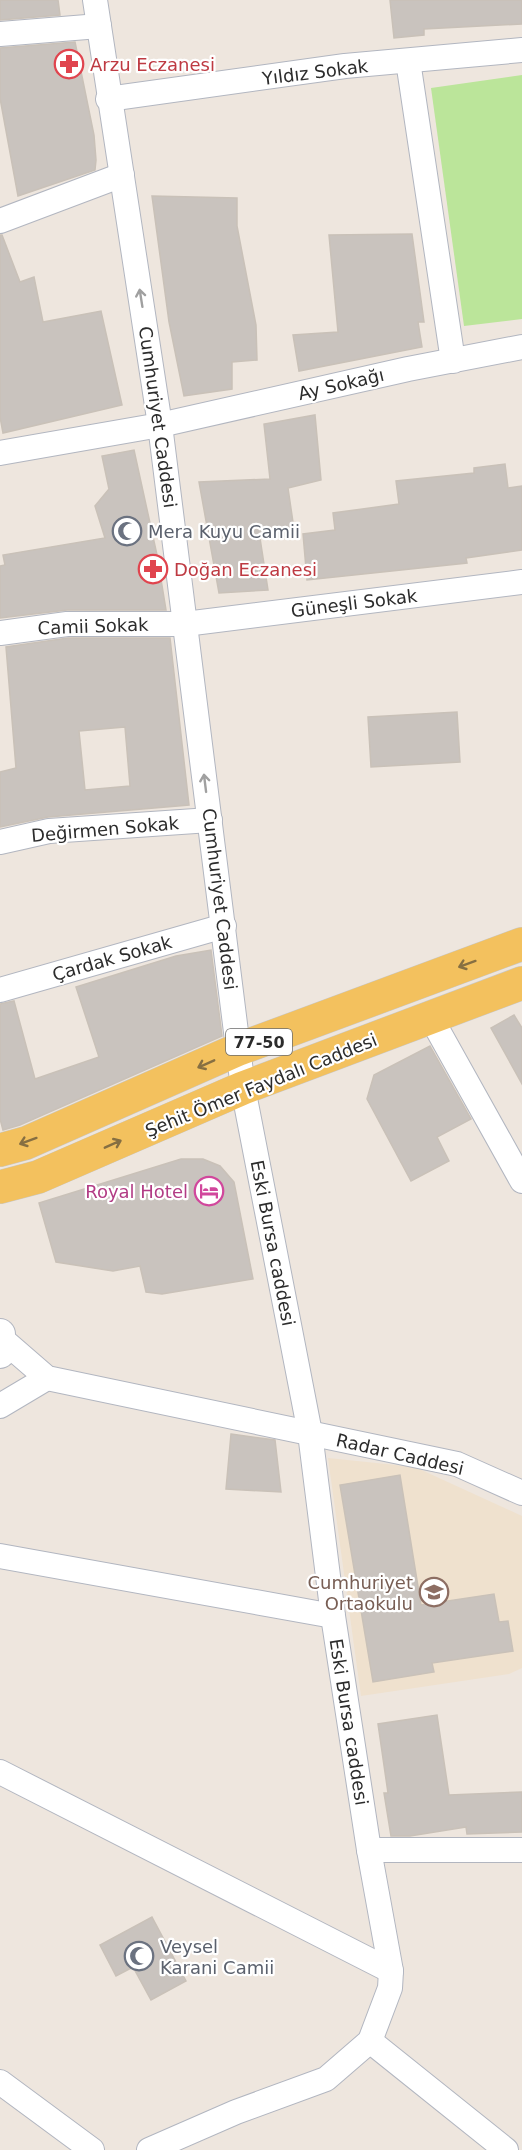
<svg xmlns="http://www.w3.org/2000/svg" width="522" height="2150" font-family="'DejaVu Sans',sans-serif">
<rect width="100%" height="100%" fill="#eee6de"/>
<polygon fill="#efe1ce" points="328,1458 415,1467 522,1516 522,1668 509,1674 361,1696"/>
<polygon fill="#bbe59a" points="522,75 522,319 464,326 431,88"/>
<g fill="#c9c3be" stroke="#c9c1b8" stroke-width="1.5" fill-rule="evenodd">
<polygon points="0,0 58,0 60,15 0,20"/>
<polygon points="390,0 522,0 522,24 424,29 424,35 394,38"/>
<polygon points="75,42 94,135 96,160 95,170 18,196 0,98 0,48"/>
<polygon points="152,196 237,198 237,226 256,325 257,360 232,362 232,389 184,396 169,322"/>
<polygon points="412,234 424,322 418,322 422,347 299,371 293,335 338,332 329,235"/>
<polygon points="0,235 2,235 20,282 34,277 43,322 101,311 122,405 3,433 0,417"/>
<polygon points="315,415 321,480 288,488 295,536 260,538 268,590 219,593 199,482 270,479 264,424"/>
<polygon points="134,450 157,555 166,610 67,610 0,618 0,566 5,565 3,555 105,538 95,506 109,489 102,456"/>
<polygon points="505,464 508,488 522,486 522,550 466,558 467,563 307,580 303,534 335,530 333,513 399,504 396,481 474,473 474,468"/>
<path d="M68,638H170L189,805L48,817L0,827V772L16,768L6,647ZM125,727L130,786L85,790L79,731Z"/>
<polygon points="457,712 460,762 371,767 368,717"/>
<polygon points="211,950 222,1036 20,1125 3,1130 0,1119 0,1004 14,1001 35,1079 99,1057 76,987 176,956"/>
<polygon points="514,1015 522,1028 522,1084 491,1028"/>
<polygon points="430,1046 471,1119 437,1137 449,1161 411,1181 367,1099 374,1075"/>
<polygon points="181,1159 203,1159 220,1166 234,1182 253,1279 162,1294 146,1292 140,1266 113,1271 56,1262 39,1203"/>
<polygon points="231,1434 275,1440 281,1492 226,1489"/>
<polygon points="400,1475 421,1605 494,1594 499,1622 508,1621 513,1651 432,1663 434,1672 373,1682 340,1485"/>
<polygon points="437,1715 449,1795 522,1792 522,1832 467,1834 466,1827 410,1836 391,1836 384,1793 388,1793 378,1724"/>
<polygon points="152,1917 186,1981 151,2000 133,1967 116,1976 100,1945"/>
</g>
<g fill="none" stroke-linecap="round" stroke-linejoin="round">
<g stroke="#b2b6c0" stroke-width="26">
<g id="minor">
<polyline points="95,0 160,425 243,1088 310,1433 333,1616 369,1850 391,1971 390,1988 370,2041 326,2079 236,2112 149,2150"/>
<polyline points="0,34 99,26"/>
<polyline points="408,61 453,361"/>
<polyline points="108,99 345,66 522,50"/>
<polyline points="0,221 122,175"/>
<polyline points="0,453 160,425 408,369 522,347"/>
<polyline points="0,633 67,624 185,624 522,582"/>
<polyline points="0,842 49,831 210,820"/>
<polyline points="0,990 224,926"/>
<polyline points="431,1018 522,1181"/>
<polyline points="2,1339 47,1378 457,1464 522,1493"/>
<polyline points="0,1406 47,1378"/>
<polyline points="0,1556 333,1616"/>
<polyline points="0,1772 391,1971"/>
<polyline points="369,1850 522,1850"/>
<polyline points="370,2041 506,2150"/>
<polyline points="0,2082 92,2150"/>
</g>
</g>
<g stroke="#b2b6c0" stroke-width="32">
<polyline id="tertiary" points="0,1334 0,1353"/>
</g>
<g stroke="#c8c8c8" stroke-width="34">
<g id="primary">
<polyline points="0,1150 26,1143 239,1049 522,944"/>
<polyline points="0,1187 38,1177 243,1088 522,983"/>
</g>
</g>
<use href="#minor" stroke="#fff" stroke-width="24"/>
<use href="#tertiary" stroke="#fff" stroke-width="30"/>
<use href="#primary" stroke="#f3c15e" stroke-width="33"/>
</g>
<defs><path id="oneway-shaft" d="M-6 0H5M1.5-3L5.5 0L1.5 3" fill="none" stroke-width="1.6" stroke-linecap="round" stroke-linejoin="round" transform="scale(1.5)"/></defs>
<g stroke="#a0a0a0">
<use href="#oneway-shaft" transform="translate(141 298) rotate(-99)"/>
<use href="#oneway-shaft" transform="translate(205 783) rotate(-97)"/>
</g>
<g stroke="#866f42">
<use href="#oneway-shaft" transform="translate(467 964) rotate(160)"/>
<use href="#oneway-shaft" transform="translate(206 1064) rotate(156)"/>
<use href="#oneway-shaft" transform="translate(28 1141) rotate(160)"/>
<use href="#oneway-shaft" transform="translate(113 1144) rotate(-24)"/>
</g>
<defs>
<g id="pharmacy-ring" transform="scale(1.5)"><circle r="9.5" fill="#fff" stroke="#e0444e" stroke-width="1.5"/><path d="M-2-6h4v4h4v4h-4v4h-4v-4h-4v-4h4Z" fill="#e0444e"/></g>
<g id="mosque-ring" transform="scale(1.5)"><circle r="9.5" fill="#fff" stroke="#6b7280" stroke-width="1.5"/><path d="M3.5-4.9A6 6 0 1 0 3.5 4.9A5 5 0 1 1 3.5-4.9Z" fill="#6b7280"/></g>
<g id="hotel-ring" transform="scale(1.5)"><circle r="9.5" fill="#fff" stroke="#d1479c" stroke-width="1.5"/><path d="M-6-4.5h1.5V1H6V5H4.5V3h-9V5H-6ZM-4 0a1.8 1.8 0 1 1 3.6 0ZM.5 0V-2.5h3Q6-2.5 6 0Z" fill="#d1479c"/></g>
<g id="school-ring" transform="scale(1.5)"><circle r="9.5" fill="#fff" stroke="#8d6e63" stroke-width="1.5"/><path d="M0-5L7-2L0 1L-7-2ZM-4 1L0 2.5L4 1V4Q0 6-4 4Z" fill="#8d6e63"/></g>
</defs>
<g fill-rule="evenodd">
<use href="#pharmacy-ring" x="69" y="64"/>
<use href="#mosque-ring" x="127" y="531"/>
<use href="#pharmacy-ring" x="153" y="569"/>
<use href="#hotel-ring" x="209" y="1191"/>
<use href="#school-ring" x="434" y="1592"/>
<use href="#mosque-ring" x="139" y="1956"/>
</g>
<g text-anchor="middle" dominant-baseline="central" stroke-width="4.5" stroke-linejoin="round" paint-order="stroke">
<rect fill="#fff" stroke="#6b6b6b" stroke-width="1.5" x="226" y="1029" width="66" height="26" rx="4.5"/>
<g font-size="16" font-weight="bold" fill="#2c2c2c">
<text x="259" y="1042">77-50</text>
</g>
<g font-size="18" fill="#be3a42" stroke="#fff" text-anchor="start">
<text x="90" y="64">Arzu Eczanesi</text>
<text x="174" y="569">Doğan Eczanesi</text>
</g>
<g font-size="18" fill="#2c2c2c" stroke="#fff">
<text transform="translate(315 72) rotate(-7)">Yıldız Sokak</text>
<text transform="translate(341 384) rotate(-13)">Ay Sokağı</text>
<text transform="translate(158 417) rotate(82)">Cumhuriyet Caddesi</text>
<text transform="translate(354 603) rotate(-7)">Güneşli Sokak</text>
<text transform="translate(93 626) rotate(-2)">Camii Sokak</text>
<text transform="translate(105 829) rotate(-5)">Değirmen Sokak</text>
<text transform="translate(220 899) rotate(83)">Cumhuriyet Caddesi</text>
<text transform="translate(112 958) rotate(-16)">Çardak Sokak</text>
<text transform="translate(261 1085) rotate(-22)">Şehit Ömer Faydalı Caddesi</text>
<text transform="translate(273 1243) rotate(79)">Eski Bursa caddesi</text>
<text transform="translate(400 1454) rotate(13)">Radar Caddesi</text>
<text transform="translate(349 1722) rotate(81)">Eski Bursa caddesi</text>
</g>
<g font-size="18" fill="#5b616d" stroke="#fff" text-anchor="start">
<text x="148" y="531">Mera Kuyu Camii</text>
<text x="160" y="1946">Veysel<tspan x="160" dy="21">Karani Camii</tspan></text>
</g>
<g font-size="18" fill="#b23c85" stroke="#fff" text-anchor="end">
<text x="188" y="1191">Royal Hotel</text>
</g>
<g font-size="18" fill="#785e54" stroke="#fff" text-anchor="end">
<text x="413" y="1582">Cumhuriyet<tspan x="413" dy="21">Ortaokulu</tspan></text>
</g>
</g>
</svg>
